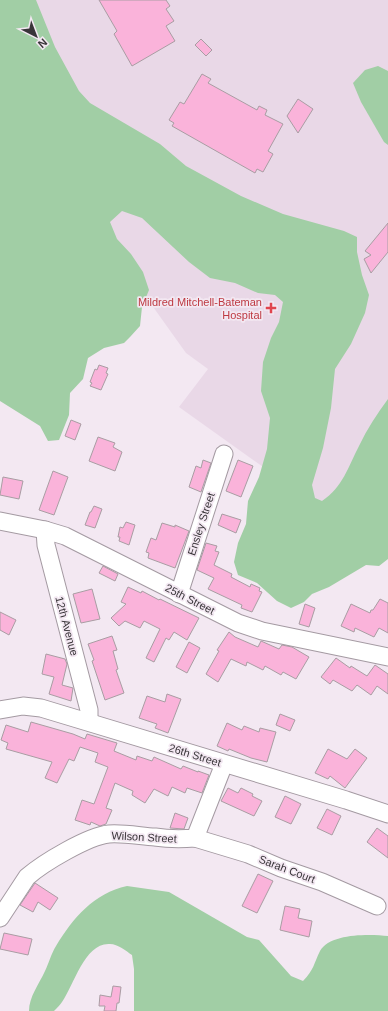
<svg xmlns="http://www.w3.org/2000/svg" width="388" height="1011" font-family="Arial,sans-serif">
<rect width="100%" height="100%" fill="#f3e8f2"/>
<polygon fill="#e9d8e7" points="0,0 388,0 388,556 179,407 208,369 186,353 121,262"/>
<g fill="#a1cea5">
<path d="M0,0H36L55,47L79,91L90,103L160,144L186,166L241,196L283,214L344,231L357,237V252L362,275L369,295L365,313L351,344L335,369L331,408L323,448L312,485L315,498L322,501C343,487 348,467 359,446C367,429 377,414 388,399V559L379,566L366,565L329,587L312,594L304,602L291,608L277,601L257,583L238,575L234,562L238,543L246,524L248,501L259,477L267,449L270,418L261,391L263,362L271,338L279,322L283,302L275,295L258,293L235,283L210,278L189,262L142,218L122,211L110,222L117,239L131,254L143,272L149,290L142,307L140,326L130,337L124,343L104,348L88,358L83,379L70,393L69,415L59,440L48,441L40,426L0,401Z"/>
<polygon points="378,66 388,71 388,145 384,142 361,102 353,83 365,70"/>
<path d="M127,886L169,892L247,937L259,940L291,976L303,981C314,970 314,963 320,951C330,933 370,934 388,936V1011H134V969L132,955C126,951 118,944 110,944C85,942 74,985 62,1002C60,1005 57,1008 54,1011H29C29,997 39,984 45,971C49,963 51,954 56,946C73,918 94,893 127,886Z"/>
</g>
<g fill="#fab3da" stroke="#a99da3">
<polygon points="99,0 166,0 170,6 166,9 174,21 166,26 175,41 132,66 114,34 117,31"/>
<polygon points="201,39 212,50 206,56 195,45"/>
<polygon points="202,74 211,79 208,83 257,110 259,106 267,110 265,115 283,124 268,151 273,154 263,172 257,169 255,173 172,126 174,123 169,120 180,102 184,104"/>
<polygon points="298,99 313,109 298,133 287,116"/>
<polygon points="388,223 388,252 371,273 364,259 371,255 365,251"/>
<polygon points="99,365 108,368 106,373 108,374 101,390 90,386 92,383 90,382 95,369 97,370"/>
<polygon points="71,420 81,424 75,440 65,436"/>
<polygon points="98,437 115,443 113,447 122,452 115,471 89,461"/>
<polygon points="203,460 211,463 201,492 189,487 196,466 201,468"/>
<polygon points="238,460 253,466 241,497 226,491"/>
<polygon points="53,471 68,477 54,515 39,510"/>
<polygon points="3,477 23,481 19,499 0,495"/>
<polygon points="94,506 102,509 95,528 85,525 90,512 91,512"/>
<polygon points="222,514 241,520 236,533 218,525"/>
<polygon points="126,522 135,525 129,545 119,541 120,537 118,537 120,527 123,528"/>
<polygon points="162,523 175,527 175,525 189,531 175,568 148,558 149,553 146,552 151,538 156,540"/>
<polygon points="206,543 217,546 215,551 219,552 214,565 232,574 231,577 250,587 251,584 260,588 259,591 262,592 252,612 241,608 242,605 208,589 214,578 197,570"/>
<polygon points="103,566 118,574 115,581 99,573"/>
<polygon points="128,587 141,593 142,591 159,600 160,599 199,618 187,640 174,632 169,640 166,638 154,662 146,658 160,629 144,621 140,628 125,621 119,626 111,618 126,604 121,602"/>
<polygon points="92,589 100,619 81,623 73,594"/>
<polygon points="380,599 388,603 388,633 379,628 374,637 355,628 354,632 341,626 351,604 370,613 371,610 373,610"/>
<polygon points="305,604 315,608 309,627 299,624"/>
<polygon points="0,612 16,620 9,635 0,630"/>
<polygon points="229,632 235,637 258,647 261,641 279,649 282,645 292,647 309,657 296,679 283,672 281,675 265,666 263,670 247,662 246,666 231,659 218,682 206,674 219,651 217,650"/>
<polygon points="112,636 117,650 113,651 118,669 116,670 124,693 105,700 92,661 94,660 88,644"/>
<polygon points="189,642 200,648 187,673 176,667"/>
<polygon points="46,654 65,659 67,664 62,685 73,688 71,701 49,694 54,677 42,674"/>
<polygon points="336,658 350,668 351,666 367,676 375,665 388,674 388,694 377,686 371,695 357,685 352,691 333,680 330,684 321,677"/>
<polygon points="167,694 181,699 168,733 155,728 157,724 139,718 147,696 165,702"/>
<polygon points="280,714 295,720 290,731 276,725"/>
<polygon points="31,722 73,734 85,739 87,734 117,743 114,751 136,760 137,756 152,761 154,757 181,769 183,766 198,772 198,771 209,775 202,793 187,788 185,793 172,787 168,796 154,789 145,803 132,795 133,791 115,783 106,808 112,810 106,824 100,826 91,822 90,825 75,820 82,800 94,804 108,767 95,762 98,753 80,747 74,761 69,759 57,783 45,778 52,762 6,749 8,743 1,740 6,725 28,732"/>
<polygon points="227,723 242,730 244,726 259,732 260,728 276,732 267,762 251,758 229,749 228,751 217,746"/>
<polygon points="328,749 347,759 355,749 367,758 345,788 330,776 328,779 315,773"/>
<polygon points="228,788 238,793 241,788 253,794 252,796 262,801 254,816 221,801"/>
<polygon points="285,796 301,804 291,824 275,817"/>
<polygon points="327,809 341,816 332,835 317,828"/>
<polygon points="175,813 188,818 184,829 170,828"/>
<polygon points="377,828 388,836 388,858 367,842"/>
<polygon points="258,874 273,881 257,913 242,906"/>
<polygon points="35,883 58,898 50,910 38,902 33,912 20,905"/>
<polygon points="285,906 300,909 298,918 312,921 309,937 280,930"/>
<polygon points="4,933 32,939 28,955 0,949"/>
<polygon points="113,986 121,987 119,1003 117,1003 116,1011 104,1011 105,1006 99,1006 100,995 111,997"/>
</g>
<g fill="none" stroke-linecap="round" stroke-linejoin="round">
<g stroke="#a49aa2" stroke-width="19">
<g id="minor">
<polyline points="0,521 45,530 65,536 238,623 262,631 388,657"/>
<polyline points="45,530 46,545 89,710 89,722"/>
<polyline points="179,594 224,454"/>
<polyline points="0,710 23,706 41,708 346,800 388,814"/>
<polyline points="195,838 248,854 281,868 322,882 377,906"/>
<path d="M0,918L27,877C43,863 88,836 109,834C124,833 140,836 155,837C168,839 182,839 195,838L224,764"/>
</g>
</g>
<use href="#minor" stroke="#fff" stroke-width="17"/>
</g>
<path fill="#e0444e" stroke="#f3e8f2" stroke-width="1.5" d="M269 302h4v4h4v4h-4v4h-4v-4h-4v-4h4z"/>
<g text-anchor="middle" dominant-baseline="central" stroke-width="3.5" stroke-linejoin="round" paint-order="stroke">
<g font-size="11" fill="#be3a42" stroke="#f3e8f2" text-anchor="end">
<text x="262" y="302">Mildred Mitchell-Bateman<tspan x="262" dy="13">Hospital</tspan></text>
</g>
<g font-size="11" fill="#393539" stroke="#f3e8f2">
<text transform="translate(201 524) rotate(-72)">Ensley Street</text>
<text transform="translate(190 599) rotate(27)">25th Street</text>
<text transform="translate(67 626) rotate(75)">12th Avenue</text>
<text transform="translate(195 755) rotate(17)">26th Street</text>
<text transform="translate(144 837) rotate(3)">Wilson Street</text>
<text transform="translate(287 869) rotate(21)">Sarah Court</text>
</g>
</g>
<g transform="translate(36 36) rotate(138)" stroke="#f3e8f2" stroke-width="3" paint-order="stroke">
<path d="M0-3L7 15L0 10L-7 15Z" fill="#393539"/>
<text y="-6" font-size="11" font-weight="bold" text-anchor="middle" fill="#393539">N</text>
</g>
</svg>
